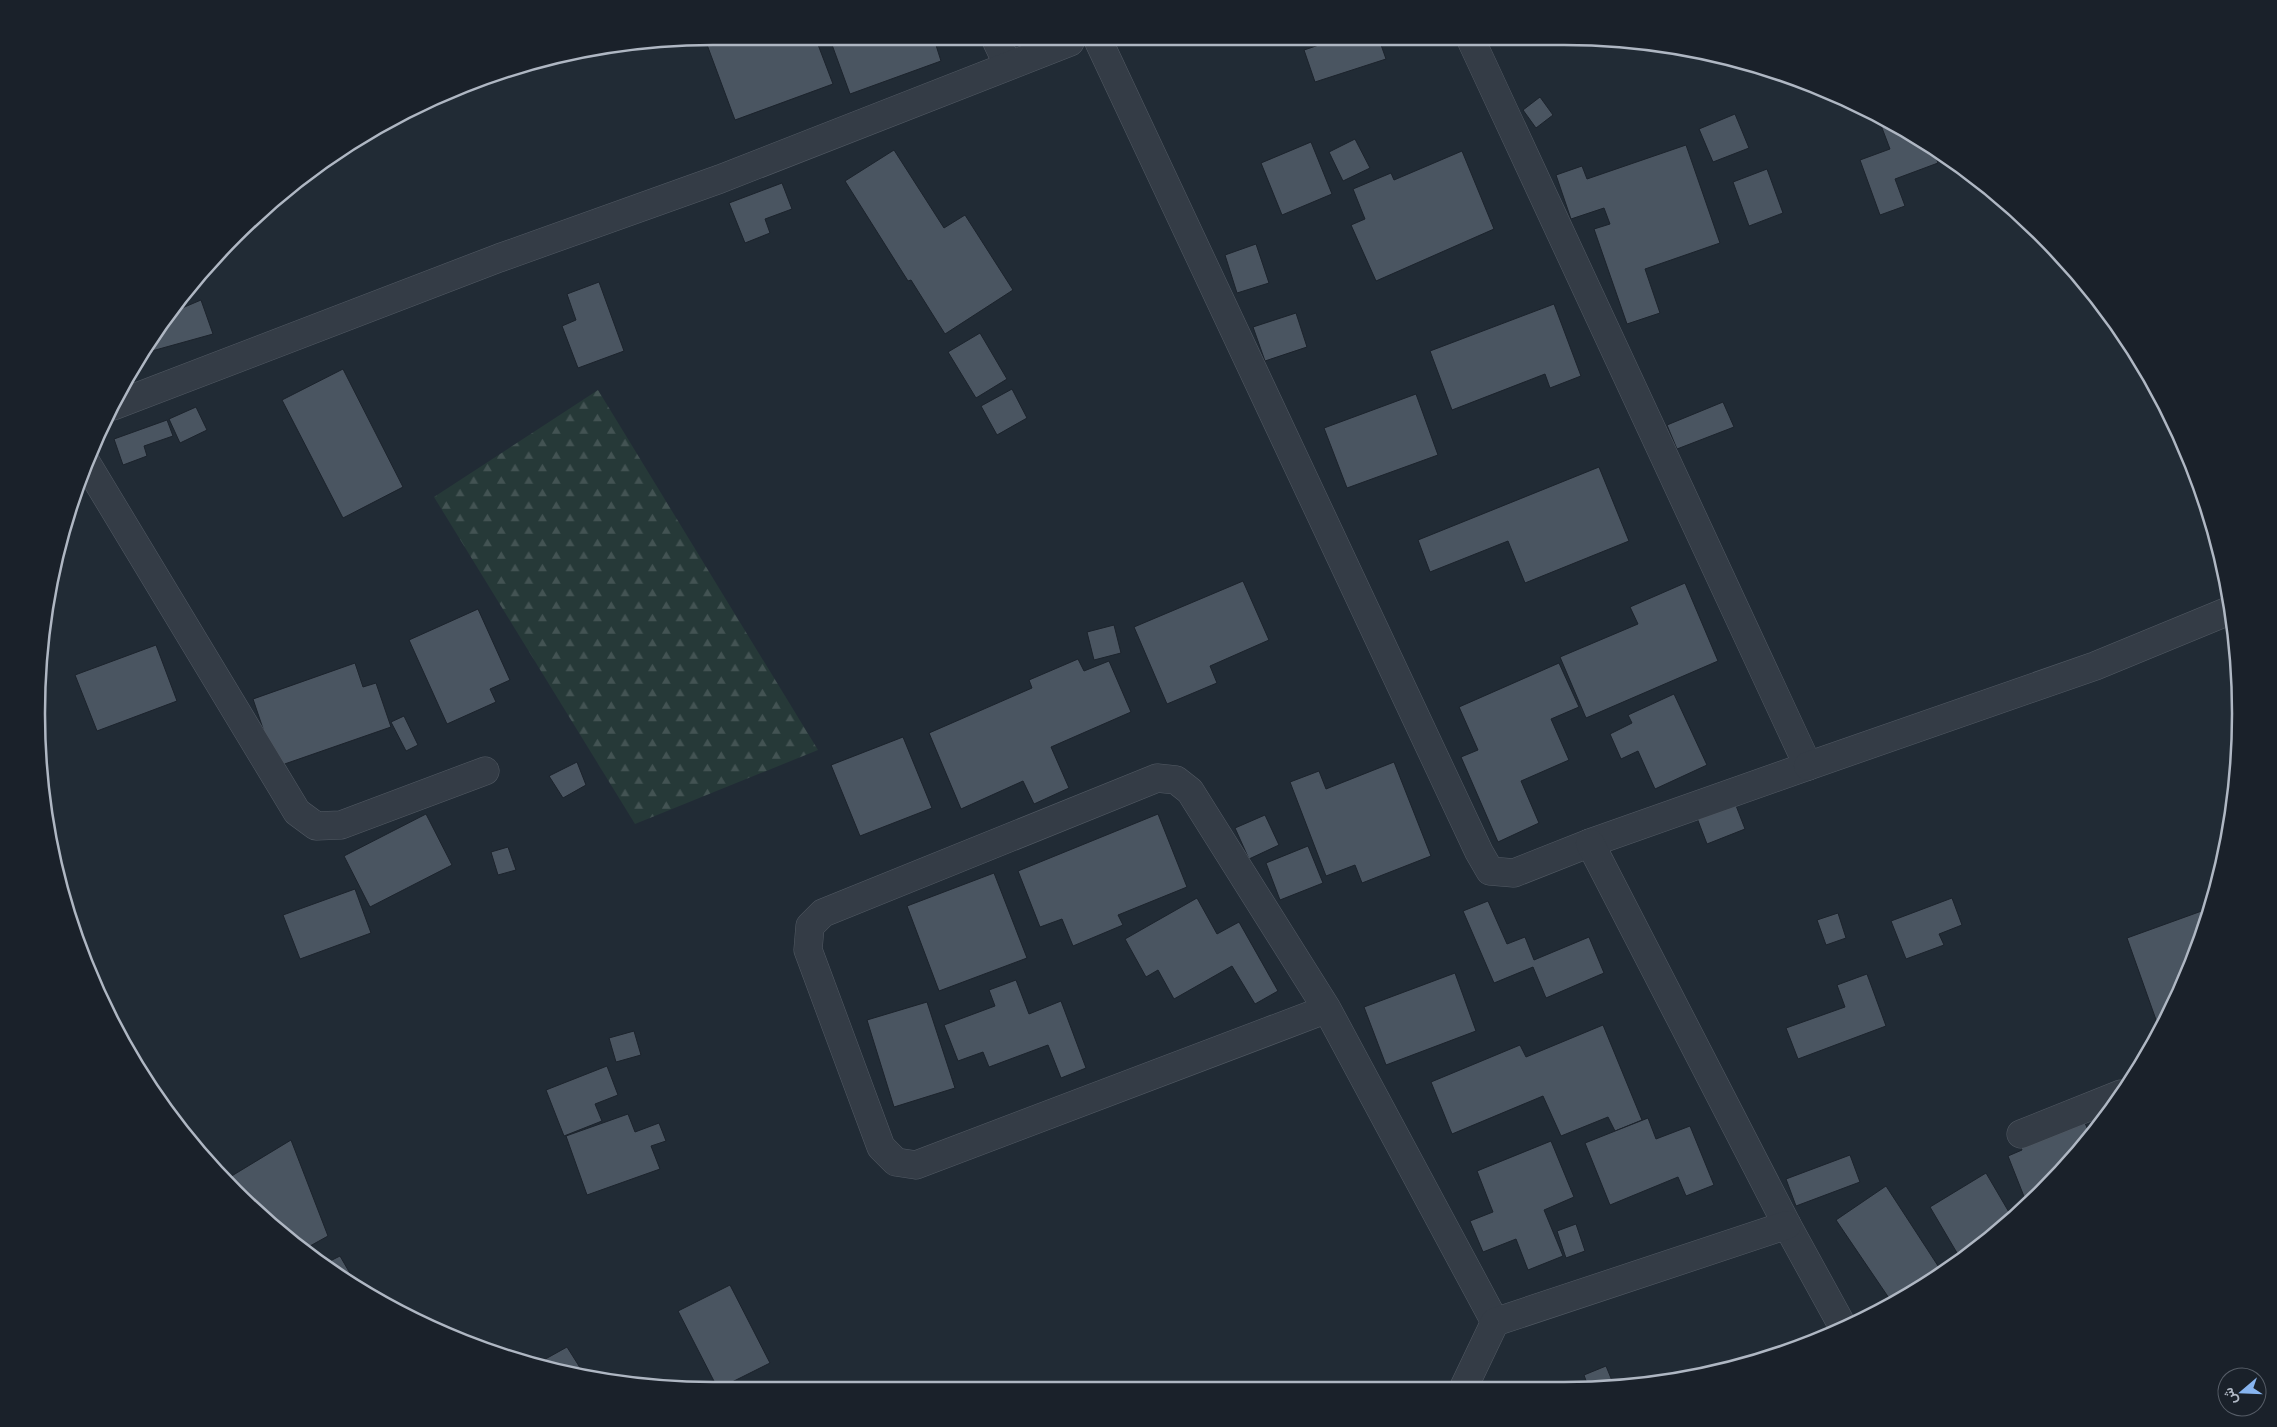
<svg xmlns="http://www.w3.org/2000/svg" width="2277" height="1427" font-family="'Archivo Narrow',Vazirmatn,sans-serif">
<defs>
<pattern id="forest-firs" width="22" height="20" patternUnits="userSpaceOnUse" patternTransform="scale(1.25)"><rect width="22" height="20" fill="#263938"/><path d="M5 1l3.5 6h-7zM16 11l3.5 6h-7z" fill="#435353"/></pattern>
</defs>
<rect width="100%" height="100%" fill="#212b35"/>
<polygon fill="url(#forest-firs)" points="598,390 818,750 635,824 434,497"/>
<g fill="#4a5561" stroke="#1c232c">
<polygon points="706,42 817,42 833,84 735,120"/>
<polygon points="831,42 935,42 941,61 850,94"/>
<polygon points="1328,42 1380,42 1386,59 1315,82 1304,50"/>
<polygon points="1540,97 1553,115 1536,128 1523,110"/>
<polygon points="1735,114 1749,148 1713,162 1699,129"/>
<polygon points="1879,120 1934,152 1938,163 1895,179 1905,206 1880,215 1860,160 1890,149"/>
<polygon points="1355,139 1370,168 1343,181 1329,152"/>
<polygon points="1311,142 1332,194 1282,215 1261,163"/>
<polygon points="1686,145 1720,243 1645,269 1660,313 1627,324 1594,229 1610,224 1604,208 1571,219 1556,175 1582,166 1587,179"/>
<polygon points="894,150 944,228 965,215 1013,290 945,334 911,280 908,281 845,181"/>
<polygon points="1462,151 1494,229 1376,281 1351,225 1365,219 1353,189 1391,173 1394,180"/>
<polygon points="1767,169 1783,213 1749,226 1733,182"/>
<polygon points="782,183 792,209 765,219 770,233 745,243 729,203"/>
<polygon points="1256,244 1269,283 1237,293 1225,255"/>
<polygon points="599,282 624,351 578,368 562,326 576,320 567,294"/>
<polygon points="201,300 213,334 141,354 168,314"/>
<polygon points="1554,304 1581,376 1550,388 1545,374 1452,410 1430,351"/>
<polygon points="1296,313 1307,347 1265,361 1253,327"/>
<polygon points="980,333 1007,379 976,398 948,352"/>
<polygon points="343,369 403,487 343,518 282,400"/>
<polygon points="1012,389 1027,418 997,435 981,406"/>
<polygon points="1416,394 1438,455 1347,488 1324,428"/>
<polygon points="1723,402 1734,427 1677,449 1667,425"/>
<polygon points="196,407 207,430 180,443 169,419"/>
<polygon points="167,420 173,436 144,446 147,456 123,465 114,439"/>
<polygon points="1599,467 1629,541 1525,583 1508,541 1430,572 1418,540"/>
<polygon points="1243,581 1269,640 1210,666 1217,683 1167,704 1134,627"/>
<polygon points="1685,583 1718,661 1586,718 1560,657 1638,624 1630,607"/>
<polygon points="478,609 510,680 490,689 496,702 447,724 409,640"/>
<polygon points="1114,625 1121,653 1094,660 1087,632"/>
<polygon points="156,645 177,701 97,731 75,675"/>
<polygon points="1078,659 1084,671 1109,661 1131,712 1051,747 1069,788 1034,804 1023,781 961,809 929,733 1032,688 1029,680"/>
<polygon points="355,663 363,687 376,683 391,727 276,767 253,699"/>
<polygon points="1559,663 1579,707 1551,719 1569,760 1521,781 1539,823 1498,842 1461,757 1478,750 1459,707"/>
<polygon points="1674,694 1707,765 1655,789 1638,751 1621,759 1610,734 1632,723 1628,715"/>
<polygon points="404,716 418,745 406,751 391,722"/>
<polygon points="903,737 932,808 860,836 831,765"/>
<polygon points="577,762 586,785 563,798 549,776"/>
<polygon points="1394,762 1431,856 1362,883 1355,865 1326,876 1290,782 1319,771 1326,789"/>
<polygon points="1735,803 1745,829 1707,844 1697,818"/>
<polygon points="426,814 452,865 370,907 344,856"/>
<polygon points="1158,814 1187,887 1118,915 1123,925 1073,946 1062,919 1040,927 1018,871"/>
<polygon points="1265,815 1279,845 1249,859 1235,828"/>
<polygon points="1308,846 1323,883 1280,900 1266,863"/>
<polygon points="508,847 516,870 498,875 491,852"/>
<polygon points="994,873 1027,958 939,991 907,906"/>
<polygon points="355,889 371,933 300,959 283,915"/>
<polygon points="1197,898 1217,934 1239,922 1278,991 1255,1004 1232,966 1174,999 1158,970 1146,977 1125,939"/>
<polygon points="1952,898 1962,925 1939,934 1944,945 1906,959 1891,921"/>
<polygon points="1488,901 1507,944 1525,937 1534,960 1589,937 1604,973 1546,998 1533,967 1494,983 1463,911"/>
<polygon points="2210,908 2171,1013 2160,1031 2127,938"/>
<polygon points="1838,913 1846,938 1826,945 1817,920"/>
<polygon points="1455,973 1476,1031 1386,1065 1364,1007"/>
<polygon points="1867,974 1886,1026 1798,1059 1786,1028 1845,1007 1837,985"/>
<polygon points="1016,980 1029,1014 1061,1001 1086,1068 1061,1078 1048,1045 989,1067 983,1052 958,1061 944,1025 995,1006 989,990"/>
<polygon points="927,1002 955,1088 894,1107 867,1020"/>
<polygon points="1603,1025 1642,1120 1615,1131 1608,1117 1561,1136 1543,1096 1452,1134 1431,1082 1520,1045 1526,1057"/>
<polygon points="634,1031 641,1055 616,1062 609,1038"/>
<polygon points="607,1066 618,1095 595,1104 602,1121 564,1136 546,1090"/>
<polygon points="628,1114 635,1132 659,1123 666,1141 651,1146 660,1169 587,1195 566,1136"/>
<polygon points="2082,1116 2091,1137 2027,1204 2008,1156 2022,1150 2019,1142"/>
<polygon points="1648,1118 1656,1139 1690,1126 1714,1185 1686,1196 1678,1177 1610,1205 1585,1143"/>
<polygon points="291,1140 328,1236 301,1251 234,1192 225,1180"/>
<polygon points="1551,1141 1574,1197 1544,1210 1563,1256 1528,1270 1516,1239 1483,1252 1470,1221 1493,1212 1477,1171"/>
<polygon points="1850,1155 1860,1182 1796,1206 1786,1179"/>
<polygon points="1986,1173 2013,1219 1960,1258 1930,1207"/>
<polygon points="1886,1186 1942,1272 1893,1304 1836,1220"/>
<polygon points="1576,1224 1585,1251 1566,1258 1557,1231"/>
<polygon points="340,1256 355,1282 324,1264"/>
<polygon points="730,1285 770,1363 726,1385 716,1385 678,1311"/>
<polygon points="567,1347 584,1374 540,1362"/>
<polygon points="1606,1366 1615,1388 1589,1389 1584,1375"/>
</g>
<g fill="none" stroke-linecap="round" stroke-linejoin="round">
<g stroke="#525a64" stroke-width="29">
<g id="street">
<polyline points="997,42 1008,65"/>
<polyline points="1099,42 1479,852 1490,871 1514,873 1590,843 1808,766 1472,42"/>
<polyline points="113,406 499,258 720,179 1070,42"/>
<polyline points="87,464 297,812 316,826 341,825 485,771"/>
<polyline points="1808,766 2095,666 2231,610"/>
<polyline points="1590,843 1787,1225 1843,1327"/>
<polyline points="1327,1009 916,1165 896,1162 881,1147 808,950 810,926 823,913 1157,778 1176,780 1190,791 1327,1009 1495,1322"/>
<polyline points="2021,1134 2121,1094"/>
<polyline points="1463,1389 1495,1322 1787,1225"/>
</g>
</g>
<use href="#street" stroke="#343c46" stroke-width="28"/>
</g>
<path d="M0 0H2277V1427H0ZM713 45H1564A668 668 0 0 1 2232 713V714A668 668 0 0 1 1564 1382H713A668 668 0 0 1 45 714V713A668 668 0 0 1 713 45Z" fill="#1a212a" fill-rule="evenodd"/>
<path fill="none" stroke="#afb7c3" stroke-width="2.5" d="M713 45H1564A668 668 0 0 1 2232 713V714A668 668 0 0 1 1564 1382H713A668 668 0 0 1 45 714V713A668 668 0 0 1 713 45Z"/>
<g transform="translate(2242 1392) rotate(251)"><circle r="24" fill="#1a212a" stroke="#565d67"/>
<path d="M0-4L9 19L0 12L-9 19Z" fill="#87b4ef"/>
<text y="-8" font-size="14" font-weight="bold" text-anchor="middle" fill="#afb7c3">ش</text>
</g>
</svg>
